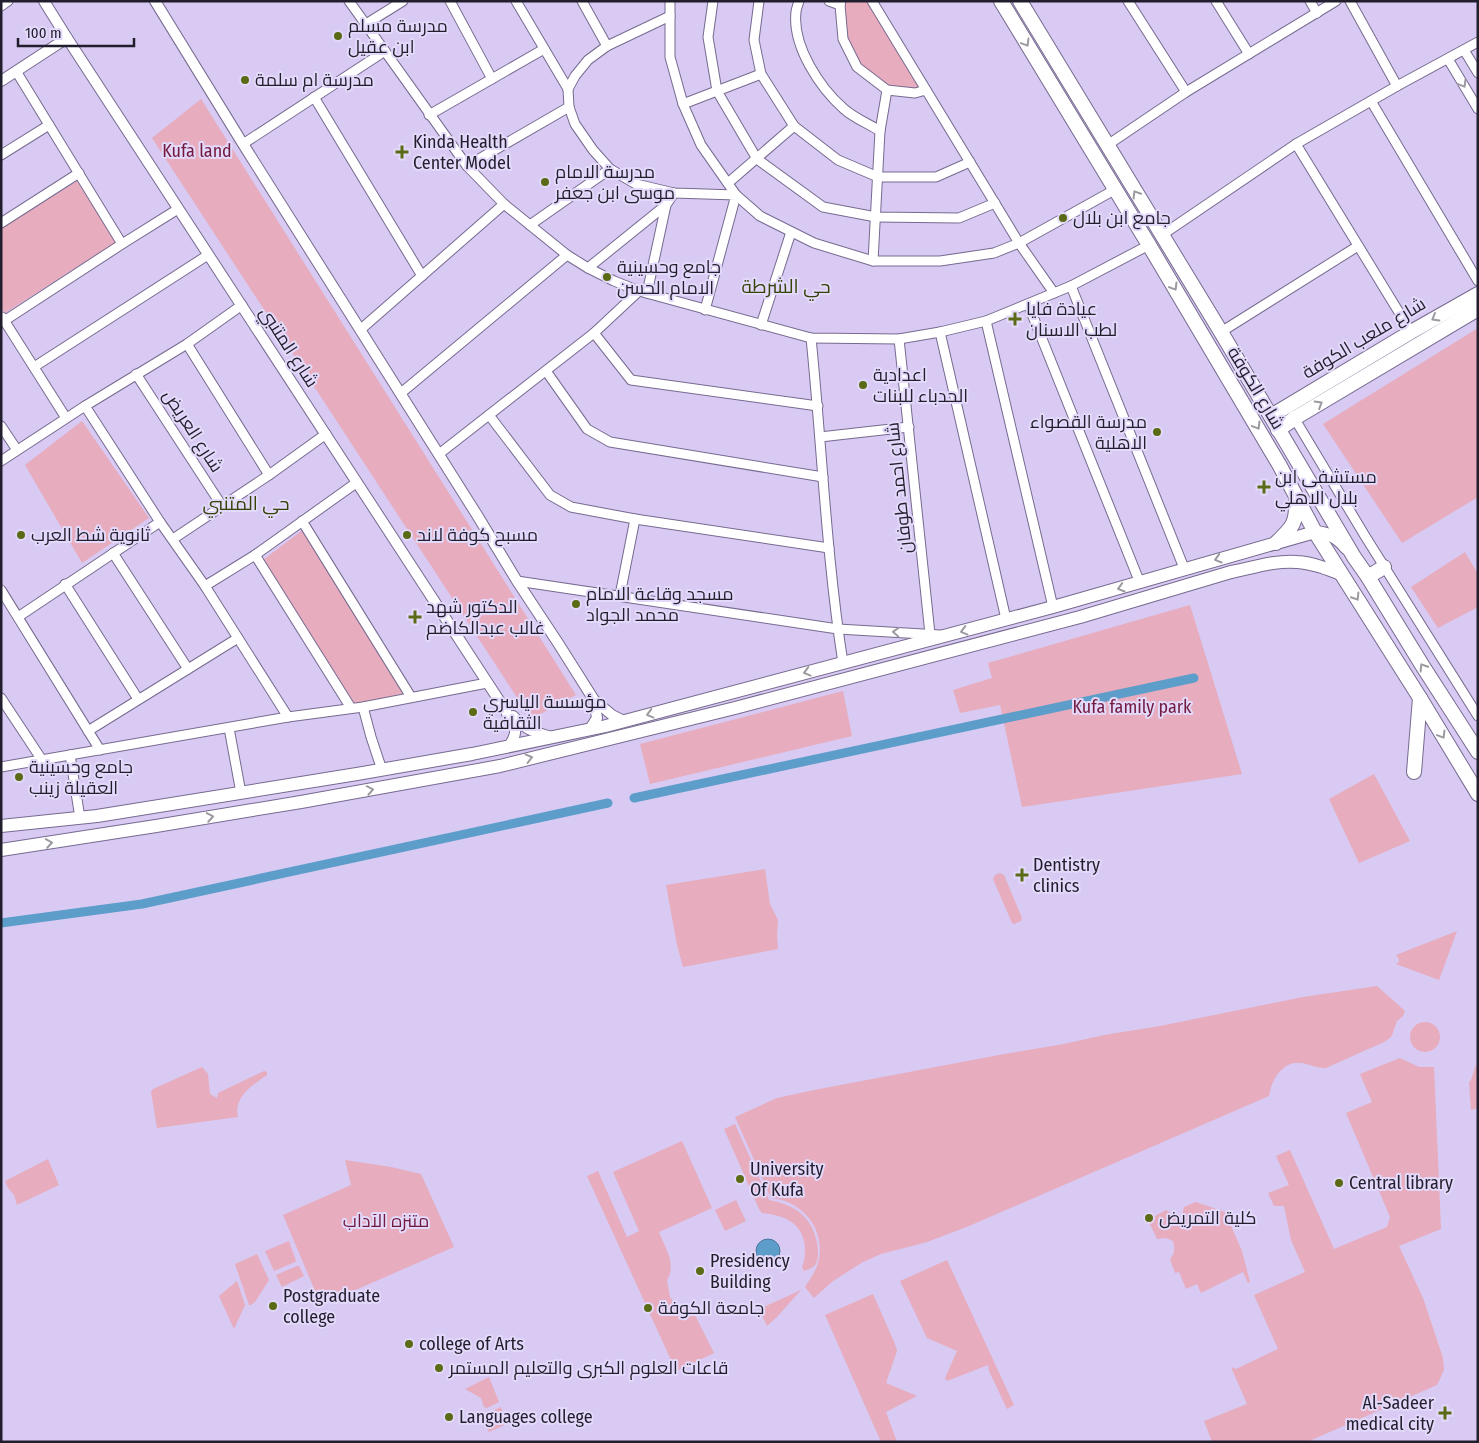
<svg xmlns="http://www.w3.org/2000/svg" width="1479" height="1443" font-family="'Fira Sans Condensed',Cairo,sans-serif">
<rect width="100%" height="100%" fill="#d8caf3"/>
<g fill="#e7acbd">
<path d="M845,1H870L923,88C886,92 860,75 847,40C843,30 844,15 844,4Z"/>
<polygon points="201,99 576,695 531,719 152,138"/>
<polygon points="77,181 116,242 5,313 1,307 1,229"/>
<polygon points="1478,328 1478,497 1402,543 1323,424"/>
<polygon points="82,421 149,518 82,563 25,465"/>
<polygon points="304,529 405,693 355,704 263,560"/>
<polygon points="1465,552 1478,574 1478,607 1438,628 1411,587"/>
<polygon points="1190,605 1242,774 1022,807 1000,705 960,713 953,690 992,678 988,663"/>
<polygon points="843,691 852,736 650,784 640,744"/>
<polygon points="1374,774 1410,841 1359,863 1329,799"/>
<polygon points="765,869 770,904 778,920 777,936 778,949 683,967 677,945 666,885"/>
<polygon points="1000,873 1004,875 1022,918 1021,921 1014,924 1012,923 993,879 995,875"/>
<polygon points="1457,931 1439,980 1396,964 1399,962 1399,959 1396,955"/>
<path d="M1377,986L1405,1011L1403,1016L1397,1021L1392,1035L1390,1038L1384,1042L1326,1068C1318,1068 1314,1066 1306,1064C1285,1058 1272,1077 1269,1096L969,1226L927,1242L881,1254L863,1262L833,1281L814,1298L805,1287C810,1279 816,1271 818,1263C827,1230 803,1201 771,1198L735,1117L777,1098L814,1090L999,1055L1064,1044L1104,1035L1160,1026L1303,997Z"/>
<circle cx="1425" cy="1037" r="15"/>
<polygon points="1400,1058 1419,1067 1434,1067 1441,1229 1399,1246 1423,1298 1443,1358 1444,1370 1437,1385 1307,1442 1212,1442 1204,1421 1247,1404 1231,1367 1236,1369 1278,1349 1254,1295 1305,1272 1291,1240 1284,1206 1274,1206 1268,1193 1289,1185 1276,1156 1290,1150 1334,1249 1387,1227 1390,1217 1346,1113 1372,1102 1360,1074"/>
<polygon points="1476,1065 1478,1066 1478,1108 1471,1110 1469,1082 1471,1080"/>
<path d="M202,1067L208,1074L210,1094L217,1098L218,1093L264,1071L267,1072V1075C253,1085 233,1097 238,1117L157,1128L151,1092L153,1089Z"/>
<path d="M735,1124L769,1200C779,1202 789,1205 798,1211C811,1221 817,1235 818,1251C818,1257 818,1262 814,1266C812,1268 807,1270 804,1271L802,1267C805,1261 805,1254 805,1247C803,1222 783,1215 762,1213L759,1209L724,1129Z"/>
<path d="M682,1141L712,1208L659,1232C665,1248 677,1264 667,1280L670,1297L677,1306H680L695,1315L714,1353L676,1371L587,1176L598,1171L627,1237L639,1231L613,1172Z"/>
<polygon points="48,1159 59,1185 17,1205 14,1195 8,1188 5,1181"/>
<polygon points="345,1160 391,1167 421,1174 454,1247 321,1305 283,1215 351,1185"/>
<polygon points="736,1200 746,1221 725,1231 715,1210"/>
<path d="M1196,1202L1225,1212L1242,1251L1250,1282L1248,1283L1243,1272L1201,1293L1197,1284L1186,1289L1179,1272L1175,1273L1170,1259C1175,1254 1175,1249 1173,1241L1166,1238L1157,1239L1148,1220L1166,1210L1178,1218L1182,1215L1184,1207Z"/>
<polygon points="289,1241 296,1261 295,1262 274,1271 265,1251"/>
<polygon points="257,1254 269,1280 255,1302 251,1305 249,1305 235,1264"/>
<polygon points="947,1260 1014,1405 1007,1409 989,1371 988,1365 947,1381 945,1378 957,1351 927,1338 900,1281"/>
<polygon points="297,1266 299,1266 304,1276 282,1287 276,1275"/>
<polygon points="237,1281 245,1305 234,1329 219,1296"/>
<polygon points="801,1290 777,1317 767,1326 759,1309"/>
<polygon points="873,1294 895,1344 897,1351 886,1383 917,1396 886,1412 897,1442 881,1442 825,1315"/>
<polygon points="489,1377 499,1402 487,1408 484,1407 481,1398 465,1389"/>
<polygon points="501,1407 507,1424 489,1432 483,1418 486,1414"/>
</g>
<circle fill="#5c9dc9" stroke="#4b779a" cx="768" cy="1251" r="12"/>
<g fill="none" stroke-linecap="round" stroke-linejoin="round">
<g stroke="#5c9dc9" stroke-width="9">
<polyline points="634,798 1194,678"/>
<polyline points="1,923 142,904 608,803"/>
</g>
<g stroke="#776a8f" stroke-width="11">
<g id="minor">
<polyline points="349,1 467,166 504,204 567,255 588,268 614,281 639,291 811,338 899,339 940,332 986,321 1071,286 1149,245"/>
<polyline points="450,1 492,79"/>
<polyline points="516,1 568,89"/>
<polyline points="582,1 607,46"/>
<polyline points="670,1 670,57 683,104 701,145 736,195 760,216 814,243 873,261 940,261 994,253 1019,243 1116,189"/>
<polyline points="713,1 708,37 717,91 757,159 823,207 876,217 959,218 995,203"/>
<polyline points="759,1 754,40 761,74 794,126 838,160 878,177 936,177 970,162"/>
<path d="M799,1C798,5 796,9 796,12C792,46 820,88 844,109C854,118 869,124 880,131"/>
<polyline points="829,1 840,5"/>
<polyline points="841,1 840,5 843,39 857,67 887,90 915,93 926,90"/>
<polyline points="872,1 1019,243 1054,293"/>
<polyline points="1128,1 1186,92"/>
<polyline points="1216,1 1249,54"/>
<polyline points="1310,1 1317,13"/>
<polyline points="1350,1 1397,86"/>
<polyline points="1,6 8,1"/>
<polyline points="670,16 607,46 588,60 575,76 568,89 569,107 575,124 593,150 610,169 636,184 674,193 736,195 705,310"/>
<polyline points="366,24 403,1"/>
<polyline points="1464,50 1478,73"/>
<polyline points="1448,59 1478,109"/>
<polyline points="16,71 122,244"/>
<polyline points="314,97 422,276"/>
<polyline points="1371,101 1478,281"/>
<polyline points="683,104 761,74"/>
<polyline points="429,115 544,49"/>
<polyline points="243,144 385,51"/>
<polyline points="1296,144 1411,332"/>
<polyline points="1106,146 1186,92 1336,1"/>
<polyline points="1,155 49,125"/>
<polyline points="467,166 569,107"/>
<polyline points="728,183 794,126"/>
<polyline points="1,223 79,173"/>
<polyline points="530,225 610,169"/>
<polyline points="1162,235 1296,144 1397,86 1478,42"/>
<polyline points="873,261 880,131 887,90"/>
<polyline points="588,268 666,205"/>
<polyline points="1071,286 1184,568"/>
<polyline points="647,293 666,205 674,193"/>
<polyline points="1028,304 1140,583"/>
<polyline points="2,317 66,418"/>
<polyline points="4,321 122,244 178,209"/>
<polyline points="986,321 1053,607"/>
<polyline points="761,325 791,232"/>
<polyline points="360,330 504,204"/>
<polyline points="940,332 1006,619"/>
<polyline points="1221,332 1358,246"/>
<polyline points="594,333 631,380 818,406"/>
<path d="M811,338C822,446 826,555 843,663"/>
<polyline points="899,339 930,634"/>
<polyline points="187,344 269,475"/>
<polyline points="34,367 208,255"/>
<polyline points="546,371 587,429 610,442 823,477"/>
<polyline points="136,374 222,506"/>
<polyline points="401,393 567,255"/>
<polyline points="85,406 160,522 205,586 288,717"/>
<polyline points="489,415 550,495 571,507 635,519 829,548"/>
<polyline points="1293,416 1365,536 1478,716"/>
<polyline points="1,426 17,450"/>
<polyline points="820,437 909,427"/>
<polyline points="439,454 594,333 639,291"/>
<polyline points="1,461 85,406 187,344 242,305"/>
<polyline points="302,521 411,697"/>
<polyline points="173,539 269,475 326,434"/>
<polyline points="113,553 188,669"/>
<polyline points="255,555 351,708"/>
<polyline points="517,581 838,629 940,635"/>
<polyline points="65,584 138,699"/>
<polyline points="205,586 255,555 356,483"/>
<polyline points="1,590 100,750"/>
<polyline points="620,595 635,519"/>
<polyline points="18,617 160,522"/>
<polyline points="1,698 42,760"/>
<polyline points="363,707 371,737 382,770"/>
<polyline points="229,728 241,793"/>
<polyline points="88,731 238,638"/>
<polyline points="70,755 80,818"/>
<polyline points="1,767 288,717 363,707 487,683"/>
</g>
</g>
<g stroke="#776a8f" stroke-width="12">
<g id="tertiary">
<path d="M44,1L67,38L506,711C511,729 522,726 509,746"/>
<polyline points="155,1 243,144 477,515 517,581 558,643 594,700 612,715 624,721"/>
<polyline points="1,81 67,38"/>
<path d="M513,716C526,730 532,731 551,737"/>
<polyline points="590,729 597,718 594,700"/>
</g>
</g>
<g stroke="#776a8f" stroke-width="14">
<g id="secondary">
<path d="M1,826L97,816L357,774L472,754L606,726L1053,607L1315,532C1329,533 1337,537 1346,548"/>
<path d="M1,850L156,826L301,802L500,766L735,708L1080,617L1231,572C1252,568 1275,560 1297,562C1313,563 1328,569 1343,575"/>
</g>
</g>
<g stroke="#776a8f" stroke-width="16">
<g id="primary">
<polyline points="1271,416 1411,332 1478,294"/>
<polyline points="1278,430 1295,418 1478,309"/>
</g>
</g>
<g stroke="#776a8f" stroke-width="16">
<g id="trunk">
<polyline points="1001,1 1149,245 1280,466 1315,532 1420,698 1478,794"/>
<polyline points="1020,1 1221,332 1354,557 1368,577 1422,665 1478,752"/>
<path d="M1276,543C1293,527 1297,523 1296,499"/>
<polyline points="1368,577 1384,567"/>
<polyline points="1414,772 1420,698"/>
</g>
</g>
<use href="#minor" stroke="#fff" stroke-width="9"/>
<use href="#tertiary" stroke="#fff" stroke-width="10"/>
<use href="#secondary" stroke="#fff" stroke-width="12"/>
<use href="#primary" stroke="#fff" stroke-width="14"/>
<use href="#trunk" stroke="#fff" stroke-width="14"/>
</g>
<defs><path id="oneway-chevron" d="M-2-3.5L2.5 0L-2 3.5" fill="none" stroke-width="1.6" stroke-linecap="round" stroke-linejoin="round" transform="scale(1.25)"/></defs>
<g stroke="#9c9aa0">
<use href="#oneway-chevron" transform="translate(1026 43) rotate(59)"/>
<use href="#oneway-chevron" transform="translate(1463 84) rotate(59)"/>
<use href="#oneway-chevron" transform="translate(1136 194) rotate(-122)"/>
<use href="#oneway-chevron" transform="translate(1174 287) rotate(59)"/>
<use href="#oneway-chevron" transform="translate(1435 318) rotate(150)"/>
<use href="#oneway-chevron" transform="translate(1319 404) rotate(-31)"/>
<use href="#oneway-chevron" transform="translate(1257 426) rotate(59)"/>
<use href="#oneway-chevron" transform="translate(1218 559) rotate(164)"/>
<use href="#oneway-chevron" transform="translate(1121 588) rotate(164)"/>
<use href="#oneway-chevron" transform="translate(1356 597) rotate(58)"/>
<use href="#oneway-chevron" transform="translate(964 631) rotate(165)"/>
<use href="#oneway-chevron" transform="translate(896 632) rotate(-177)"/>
<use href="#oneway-chevron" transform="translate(1423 667) rotate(-122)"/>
<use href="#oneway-chevron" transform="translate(807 672) rotate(165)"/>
<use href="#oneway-chevron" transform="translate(650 714) rotate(165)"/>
<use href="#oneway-chevron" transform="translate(1442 735) rotate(59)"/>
<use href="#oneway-chevron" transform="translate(529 758) rotate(-14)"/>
<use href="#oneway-chevron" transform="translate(370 790) rotate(-11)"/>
<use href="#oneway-chevron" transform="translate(210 817) rotate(-10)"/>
<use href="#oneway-chevron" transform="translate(49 843) rotate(-9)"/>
</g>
<g fill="#5a6a15" stroke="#e3d9fa" stroke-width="2">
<circle cx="338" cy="36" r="5"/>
<circle cx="245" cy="80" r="5"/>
<path d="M399.5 144.5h5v5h5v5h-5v5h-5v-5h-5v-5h5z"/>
<circle cx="545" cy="182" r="5"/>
<circle cx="1063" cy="218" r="5"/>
<circle cx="607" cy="277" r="5"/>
<path d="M1012.5 311.5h5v5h5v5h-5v5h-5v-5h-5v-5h5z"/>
<circle cx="863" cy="385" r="5"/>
<circle cx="1157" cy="432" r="5"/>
<path d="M1261.5 479.5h5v5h5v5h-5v5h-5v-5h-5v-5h5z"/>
<circle cx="21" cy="535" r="5"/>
<circle cx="407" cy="535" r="5"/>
<circle cx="576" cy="604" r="5"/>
<path d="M412.5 609.5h5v5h5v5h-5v5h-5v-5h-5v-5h5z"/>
<circle cx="473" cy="712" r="5"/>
<circle cx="19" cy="777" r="5"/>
<path d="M1019.5 867.5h5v5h5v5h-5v5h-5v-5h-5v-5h5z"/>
<circle cx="740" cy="1179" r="5"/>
<circle cx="1339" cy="1183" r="5"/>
<circle cx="1149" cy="1218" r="5"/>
<circle cx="700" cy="1271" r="5"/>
<circle cx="273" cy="1306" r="5"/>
<circle cx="648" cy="1308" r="5"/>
<circle cx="409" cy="1344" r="5"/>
<circle cx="439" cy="1368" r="5"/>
<path d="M1442.5 1405.5h5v5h5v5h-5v5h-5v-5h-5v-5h5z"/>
<circle cx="449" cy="1417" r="5"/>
</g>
<g text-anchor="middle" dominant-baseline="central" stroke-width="4" stroke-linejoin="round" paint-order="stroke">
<g font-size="18" fill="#231e2d" stroke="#e3d9fa" text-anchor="start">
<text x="348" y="26">مدرسة مسلم<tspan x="348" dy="21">ابن عقيل</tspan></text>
<text x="255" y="80">مدرسة ام سلمة</text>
<text x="413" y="142">Kinda Health<tspan x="413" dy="21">Center Model</tspan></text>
<text x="555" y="172">مدرسة الامام<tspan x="555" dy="21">موسى ابن جعفر</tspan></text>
<text x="1073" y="218">جامع ابن بلال</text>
<text x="617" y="267">جامع وحسينية<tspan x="617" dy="21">الامام الحسن</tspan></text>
<text x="1026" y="309">عيادة فايا<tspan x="1026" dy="21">لطب الاسنان</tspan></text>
<text x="873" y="375">اعدادية<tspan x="873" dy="21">الحدباء للبنات</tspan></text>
<text x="1147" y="422" text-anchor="end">مدرسة القصواء<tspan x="1147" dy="21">الاهلية</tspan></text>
<text x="1275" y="477">مستشفى ابن<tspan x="1275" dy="21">بلال الاهلي</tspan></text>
<text x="31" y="535">ثانوية شط العرب</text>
<text x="417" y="535">مسبح كوفة لاند</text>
<text x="586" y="594">مسجد وقاعة الامام<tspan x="586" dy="21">محمد الجواد</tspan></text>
<text x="426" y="607">الدكتور شهد<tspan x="426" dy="21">غالب عبدالكاضم</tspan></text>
<text x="483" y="702">مؤسسة الياسري<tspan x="483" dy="21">الثقافية</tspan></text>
<text x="29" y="767">جامع وحسينية<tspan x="29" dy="21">العقيلة زينب</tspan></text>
<text x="1033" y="865">Dentistry<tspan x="1033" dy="21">clinics</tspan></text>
<text x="750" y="1169">University<tspan x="750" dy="21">Of Kufa</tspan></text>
<text x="1349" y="1183">Central library</text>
<text x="1159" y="1218">كلية التمريض</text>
<text x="710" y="1261">Presidency<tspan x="710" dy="21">Building</tspan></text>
<text x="283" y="1296">Postgraduate<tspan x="283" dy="21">college</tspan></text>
<text x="658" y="1308">جامعة الكوفة</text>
<text x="419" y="1344">college of Arts</text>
<text x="449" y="1368">قاعات العلوم الكبرى والتعليم المستمر</text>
<text x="1434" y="1403" text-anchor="end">Al-Sadeer<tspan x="1434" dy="21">medical city</tspan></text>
<text x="459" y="1417">Languages college</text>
</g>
<g font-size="18" fill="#711a3e" stroke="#e3d9fa">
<text x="197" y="151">Kufa land</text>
<text x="1132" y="707">Kufa family park</text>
<text x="386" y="1221">متنزه الآداب</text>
</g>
<g font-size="18" fill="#231e2d" stroke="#e3d9fa">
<text transform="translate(1364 338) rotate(-31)">شارع ملعب الكوفة</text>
<text transform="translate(289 347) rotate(57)">شارع المتنبي</text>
<text transform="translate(1256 388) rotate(59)">شارع الكوفة</text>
<text transform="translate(193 431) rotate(57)">شارع العريض</text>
<text transform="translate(899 488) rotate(-96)">شارع احمد طوفان</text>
</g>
<g font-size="19" fill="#374207" stroke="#e3d9fa">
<text x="786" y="286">حي الشرطة</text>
<text x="246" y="503">حي المتنبي</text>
</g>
</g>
<rect width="1479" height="1443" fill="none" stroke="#231e2d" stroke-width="5"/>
<path d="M18 38v8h116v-8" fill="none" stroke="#231e2d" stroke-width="2.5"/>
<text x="25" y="38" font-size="15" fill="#231e2d" stroke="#e3d9fa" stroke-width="4" paint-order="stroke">100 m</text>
</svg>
